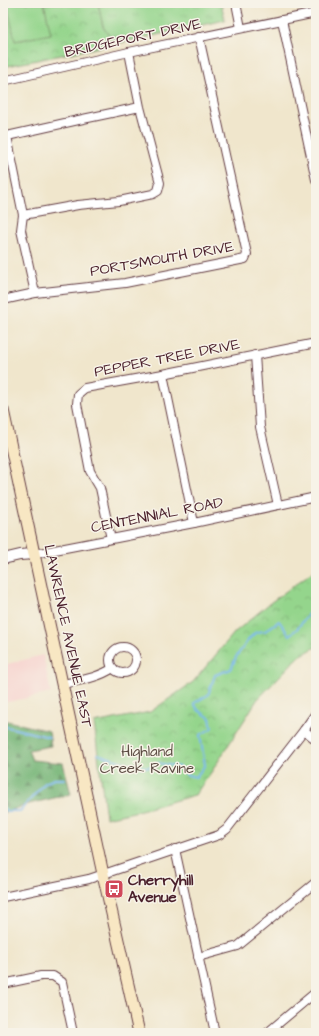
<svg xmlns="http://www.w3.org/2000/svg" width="319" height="1036" font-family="'Architects Daughter',sans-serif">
<defs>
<pattern id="grass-tufts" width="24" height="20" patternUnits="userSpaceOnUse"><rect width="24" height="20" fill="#94d58c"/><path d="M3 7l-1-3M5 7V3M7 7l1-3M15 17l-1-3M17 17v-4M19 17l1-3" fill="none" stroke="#81b679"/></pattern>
<pattern id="forest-firs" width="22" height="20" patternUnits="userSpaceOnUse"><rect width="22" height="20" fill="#77b678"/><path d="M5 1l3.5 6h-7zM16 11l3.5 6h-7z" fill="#649363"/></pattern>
<pattern id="park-crowns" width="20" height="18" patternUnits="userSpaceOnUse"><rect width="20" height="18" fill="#94d58c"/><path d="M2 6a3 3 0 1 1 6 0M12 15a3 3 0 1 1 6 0" fill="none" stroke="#81b679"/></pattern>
</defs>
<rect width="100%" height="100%" fill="#f7f3e8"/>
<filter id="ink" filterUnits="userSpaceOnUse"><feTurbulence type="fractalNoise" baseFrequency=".025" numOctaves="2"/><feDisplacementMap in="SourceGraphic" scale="8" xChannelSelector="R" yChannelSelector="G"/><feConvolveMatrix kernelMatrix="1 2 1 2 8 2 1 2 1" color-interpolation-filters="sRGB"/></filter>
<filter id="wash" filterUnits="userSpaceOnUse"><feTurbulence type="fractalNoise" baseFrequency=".012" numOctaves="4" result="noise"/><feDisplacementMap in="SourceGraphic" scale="16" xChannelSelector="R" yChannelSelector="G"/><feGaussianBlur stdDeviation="0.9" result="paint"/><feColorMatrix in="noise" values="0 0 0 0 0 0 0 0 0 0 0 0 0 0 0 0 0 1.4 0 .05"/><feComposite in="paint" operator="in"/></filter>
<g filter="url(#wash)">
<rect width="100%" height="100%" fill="#f0e6cc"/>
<polygon fill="#f7d0cc" points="43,655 51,693 3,703 3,665"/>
<polygon fill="url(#grass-tufts)" stroke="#6f7a5c" points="98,3 221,3 225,20 115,44 103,27"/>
<polygon fill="url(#forest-firs)" stroke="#606a52" points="3,720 49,731 51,746 28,750 32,760 63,763 71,794 29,804 3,813"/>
<g fill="url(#park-crowns)" stroke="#6f7a5c">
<polygon points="3,3 98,3 103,27 115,44 3,67"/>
<polygon points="316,569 316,647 298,657 257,700 212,771 195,795 134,812 106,818 94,723 150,712 193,682 235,632 270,603"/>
</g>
<polygon fill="#94d58c" stroke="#6f7a5c" points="7,3 44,3 51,34 15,41"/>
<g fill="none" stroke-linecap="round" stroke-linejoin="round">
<g stroke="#7db9ef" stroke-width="2">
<polyline points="3,726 49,737"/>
<path d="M97,754C110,757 143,771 153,766C155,766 156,764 158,763L179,767L187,775L196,777L205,765L200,735L212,728L210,718L198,710L194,703L208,695L215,675L231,669L236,657L249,639L256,632L265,631L279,621L289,635L297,629L312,609L316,607"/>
<polyline points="3,808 7,811 20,811 45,783 54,779 64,779"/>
</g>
</g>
</g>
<g filter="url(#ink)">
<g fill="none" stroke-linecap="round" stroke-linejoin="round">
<g stroke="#633d43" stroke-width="10">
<g id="minor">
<polyline points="236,3 241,28"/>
<polyline points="282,20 316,180"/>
<polyline points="129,52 140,107 160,183 158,191 153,194 119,201 78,205 23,215 7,136 83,119 140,107"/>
<polyline points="3,81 129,52 316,13"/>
<polyline points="23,215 21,230 35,293"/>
<polyline points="3,300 35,293 125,283 245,259 247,254 199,37"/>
<polyline points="255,355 260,427 278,505"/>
<polyline points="163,374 194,523"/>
<polyline points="111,539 100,488 90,471 77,404 78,394 85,388 163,374 316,343"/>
<polyline points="34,554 194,523 316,497"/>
<circle cx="123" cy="660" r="13"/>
<path d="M63,684C81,680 98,678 113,668"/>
<polyline points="304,730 316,740"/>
<polyline points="175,849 215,1033"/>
<polyline points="3,897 89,879 219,835 227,829 304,730 316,713"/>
<polyline points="198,957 238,946 316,882"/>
<polyline points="3,984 41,976 53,976 62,982 73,1033"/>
<polyline points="267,1033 316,992"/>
</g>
</g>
<g stroke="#633d43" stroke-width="12">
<polyline id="tertiary" points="3,559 20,555 34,554"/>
</g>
<g stroke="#633d43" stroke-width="13">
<polyline id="secondary" points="3,410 103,874 139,1033"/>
</g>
<use href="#minor" stroke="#fff" stroke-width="8"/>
<use href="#tertiary" stroke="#fff" stroke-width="10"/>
<use href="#secondary" stroke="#f8e7c3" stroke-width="11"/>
</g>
</g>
<defs>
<g id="bus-square" transform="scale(1)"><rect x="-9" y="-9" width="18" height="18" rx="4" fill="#d1495b" stroke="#f7f3e8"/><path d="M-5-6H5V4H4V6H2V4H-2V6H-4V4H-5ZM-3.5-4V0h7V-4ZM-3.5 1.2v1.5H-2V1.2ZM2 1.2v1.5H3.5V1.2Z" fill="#fff"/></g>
</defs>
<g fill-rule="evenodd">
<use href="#bus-square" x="114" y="889"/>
</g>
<g text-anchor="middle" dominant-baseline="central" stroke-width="3" stroke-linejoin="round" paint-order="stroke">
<g font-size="15" fill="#4a1f2b" stroke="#f7f3e8">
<text transform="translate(133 38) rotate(-12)">BRIDGEPORT DRIVE</text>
<text transform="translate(162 259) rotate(-10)">PORTSMOUTH DRIVE</text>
<text transform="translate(167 358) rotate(-11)">PEPPER TREE DRIVE</text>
<text transform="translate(157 515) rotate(-11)">CENTENNIAL ROAD</text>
<text transform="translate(68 636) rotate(78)">LAWRENCE AVENUE EAST</text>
</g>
<g font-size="15" fill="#5c4c43" stroke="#f7f3e8">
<text x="147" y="751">Highland<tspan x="147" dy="17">Creek Ravine</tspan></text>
</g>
<g font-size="15" font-weight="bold" fill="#4a1f2b" stroke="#f7f3e8" text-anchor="start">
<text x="128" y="880">Cherryhill<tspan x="128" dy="17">Avenue</tspan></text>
</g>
</g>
<rect width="319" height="1036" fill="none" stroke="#f7f3e8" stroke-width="16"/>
</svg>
